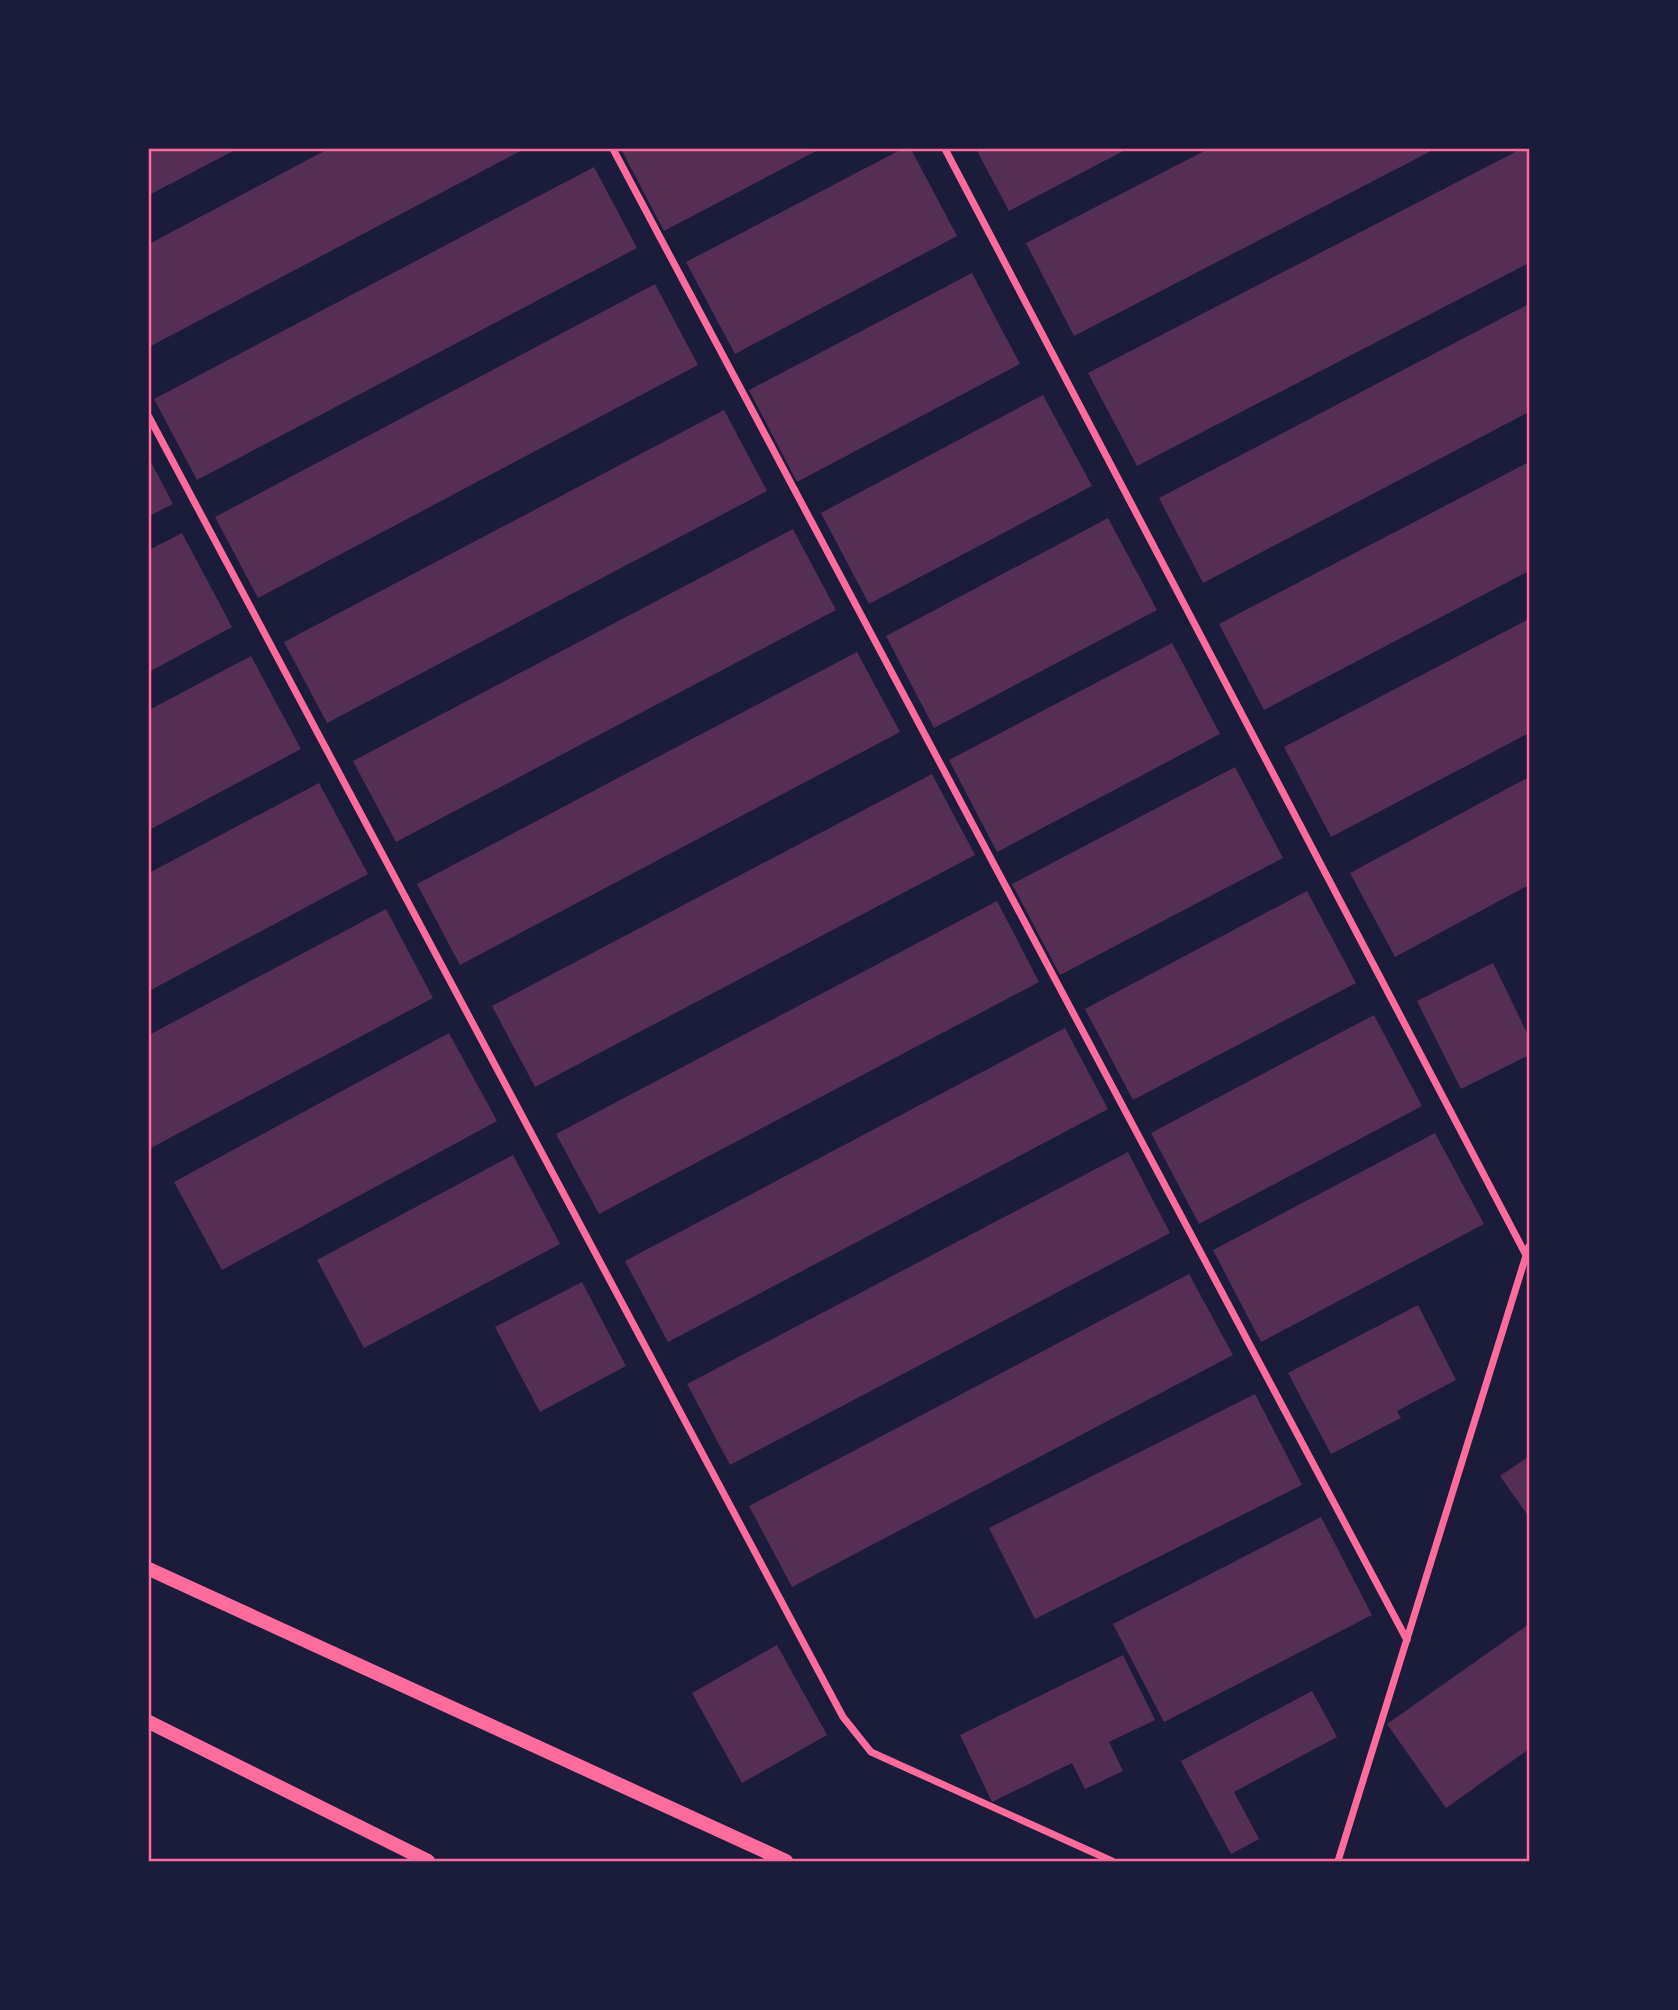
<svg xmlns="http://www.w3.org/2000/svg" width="1678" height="2010" font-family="Quicksand,sans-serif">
<rect width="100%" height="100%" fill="#1b1b3a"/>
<g fill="#542f53">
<polygon points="149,149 237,149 149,195"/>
<polygon points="328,149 524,149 149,347 149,244"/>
<polygon points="621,149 820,149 664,231"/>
<polygon points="902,149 911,149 957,236 735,354 686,262"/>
<polygon points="976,149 1127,149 1009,211"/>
<polygon points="1208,149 1435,149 1074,336 1026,243"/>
<polygon points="1521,149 1529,149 1529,263 1137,466 1088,373"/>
<polygon points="594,167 637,248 197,480 154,399"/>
<polygon points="972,273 1020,364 797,482 749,390"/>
<polygon points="655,284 698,365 258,598 215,517"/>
<polygon points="1529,304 1529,412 1203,583 1159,498"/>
<polygon points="1043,395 1092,486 869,604 821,513"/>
<polygon points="724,410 767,491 327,723 284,642"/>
<polygon points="149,458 173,504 149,516"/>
<polygon points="1529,462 1529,571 1264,710 1219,624"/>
<polygon points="1108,518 1157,610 934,728 886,636"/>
<polygon points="793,529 836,610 396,842 353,761"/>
<polygon points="182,533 232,627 149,672 149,550"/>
<polygon points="1529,619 1529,733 1331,837 1284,747"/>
<polygon points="1172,643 1220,734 997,852 949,760"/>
<polygon points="857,652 900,732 460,965 417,884"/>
<polygon points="251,656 301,749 149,830 149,710"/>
<polygon points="1235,767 1283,858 1060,975 1012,884"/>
<polygon points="932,774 975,855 535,1087 492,1006"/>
<polygon points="1529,777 1529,885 1395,957 1350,873"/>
<polygon points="319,783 368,874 149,991 149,873"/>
<polygon points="1307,891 1356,983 1133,1100 1085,1009"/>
<polygon points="997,901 1039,982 599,1214 556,1134"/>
<polygon points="386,909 433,998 149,1149 149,1035"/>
<polygon points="1493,963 1529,1037 1529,1055 1461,1089 1417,1001"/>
<polygon points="1374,1015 1422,1106 1199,1224 1151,1133"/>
<polygon points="1065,1028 1108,1109 668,1342 625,1261"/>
<polygon points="449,1033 497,1121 222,1270 174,1182"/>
<polygon points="1435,1133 1484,1224 1261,1342 1213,1250"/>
<polygon points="1128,1152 1170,1233 730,1465 687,1384"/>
<polygon points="513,1155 560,1244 364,1348 317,1260"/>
<polygon points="1189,1274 1233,1355 792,1587 749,1506"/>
<polygon points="582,1282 626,1366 540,1412 495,1327"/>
<polygon points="1418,1305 1456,1380 1397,1411 1401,1418 1331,1454 1288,1373"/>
<polygon points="1255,1394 1302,1485 1035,1619 989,1528"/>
<polygon points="1529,1456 1529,1517 1500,1476"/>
<polygon points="1321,1517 1372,1615 1164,1722 1113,1624"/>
<polygon points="1529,1624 1529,1749 1446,1808 1387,1724"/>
<polygon points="777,1645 827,1735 742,1783 692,1693"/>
<polygon points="1123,1655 1155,1720 1109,1742 1123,1771 1085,1789 1072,1763 992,1802 960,1735"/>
<polygon points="1312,1691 1337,1737 1234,1792 1259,1839 1231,1854 1181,1761"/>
</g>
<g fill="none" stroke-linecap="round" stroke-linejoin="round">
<g stroke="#ff6b9d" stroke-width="7">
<polyline points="613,149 1407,1640"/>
<polyline points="945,149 1526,1255"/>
<polyline points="149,417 843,1717 871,1752 1112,1861"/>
<polyline points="1338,1861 1529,1246"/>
</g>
<g stroke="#ff6b9d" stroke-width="14">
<polyline points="149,1569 786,1861"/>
<polyline points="149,1722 428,1861"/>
</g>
</g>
<rect width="1678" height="2010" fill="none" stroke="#1b1b3a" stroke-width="301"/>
<rect x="150" y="150" width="1378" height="1710" fill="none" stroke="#ff6b9d" stroke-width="2.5"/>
</svg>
